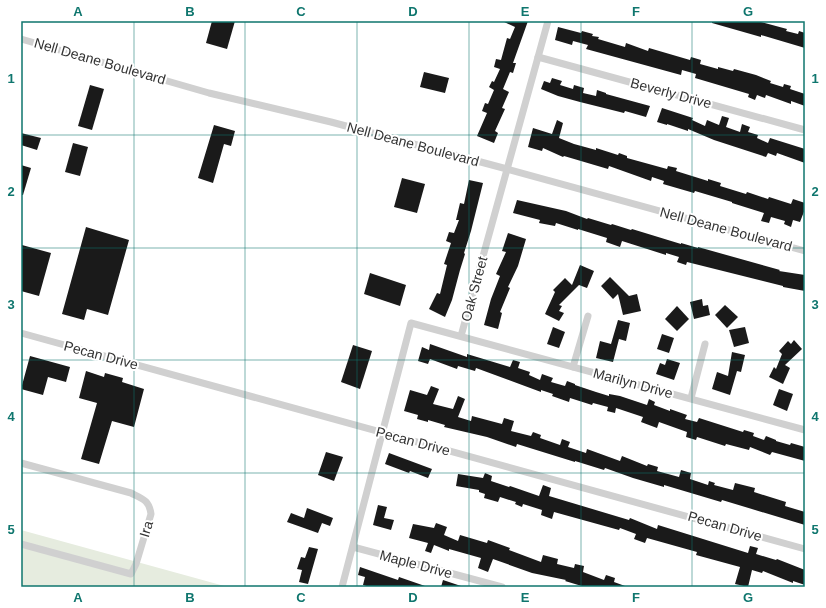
<svg xmlns="http://www.w3.org/2000/svg" width="826" height="608" font-family="Arial,sans-serif">
<rect width="100%" height="100%" fill="#fff"/>
<polygon fill="#e6ecdf" points="21,530 228,587 21,587"/>
<g fill="#1a1a1a">
<polygon points="212,21 235,21 227,49 206,43"/>
<polygon points="502,21 528,21 513,63 516,63 513,73 510,72 503,89 509,92 502,108 505,109 495,131 498,133 494,143 477,136 487,113 482,111 485,103 488,104 494,90 489,87 492,81 494,82 500,69 494,67 496,59 501,60 507,38 510,39 515,27"/>
<polygon points="712,21 757,21 787,29 786,31 798,34 799,31 805,33 805,48 761,35 761,37 712,23"/>
<polygon points="558,27 581,33 582,31 593,34 592,36 599,37 598,39 625,47 626,43 648,51 649,48 690,60 691,57 701,60 700,64 718,69 718,67 733,71 734,69 756,75 771,81 770,83 783,87 784,84 791,86 790,89 805,94 805,106 791,101 791,104 766,95 765,98 757,95 755,100 748,97 749,94 695,78 696,74 682,70 681,75 586,49 588,45 573,41 572,45 555,40"/>
<polygon points="424,72 449,78 445,93 420,87"/>
<polygon points="552,78 562,81 560,85 573,89 574,85 584,88 583,93 596,96 597,90 606,93 606,94 650,106 646,117 625,111 624,113 580,102 558,96 541,89 544,81 550,83"/>
<polygon points="90,85 104,89 92,130 78,126"/>
<polygon points="662,108 693,118 692,120 705,126 707,120 719,125 722,116 729,118 726,127 740,132 742,124 750,127 748,132 758,135 757,138 768,143 770,138 805,149 805,163 777,153 776,156 768,153 766,157 714,140 688,129 688,131 667,124 667,125 657,122"/>
<polygon points="557,120 563,123 559,138 574,144 596,150 596,148 618,155 619,153 627,156 627,158 667,169 668,166 677,168 676,171 708,181 708,179 721,183 720,186 746,194 747,192 768,199 769,197 791,204 793,199 805,203 805,209 800,222 793,220 791,227 784,224 785,221 771,217 769,223 761,221 764,213 732,203 732,202 695,191 694,193 663,184 664,181 652,177 651,181 609,166 608,169 564,156 563,157 543,148 542,151 528,147 533,128 552,134"/>
<polygon points="214,125 235,131 231,146 224,144 213,183 198,178"/>
<polygon points="21,133 41,138 37,150 21,145"/>
<polygon points="73,143 88,147 80,176 65,172"/>
<polygon points="21,165 31,168 23,195 21,195"/>
<polygon points="402,178 425,184 417,213 394,207"/>
<polygon points="469,180 483,183 471,231 464,253 465,254 460,270 452,300 445,317 429,309 437,293 440,294 447,265 444,264 451,243 446,241 449,232 454,233 459,220 456,220 460,203 464,204"/>
<polygon points="517,200 566,211 587,219 588,218 611,225 612,224 631,230 632,229 681,244 681,243 698,248 698,247 780,270 779,271 805,275 805,291 783,287 783,286 687,262 686,265 677,262 679,257 666,253 666,255 622,241 620,247 606,242 607,238 578,229 578,230 556,223 555,226 539,223 540,220 513,213"/>
<polygon points="86,227 129,240 108,315 87,309 84,320 62,314"/>
<polygon points="508,233 526,239 518,266 508,287 510,288 500,312 502,313 498,329 484,325 491,299 500,276 496,274 506,252 502,251"/>
<polygon points="22,245 51,253 39,296 21,291 21,250"/>
<polygon points="580,265 594,271 587,288 579,285 559,305 562,306 559,311 564,313 559,321 545,314 555,292 553,290 565,278 572,285"/>
<polygon points="370,273 406,285 400,306 364,294"/>
<polygon points="610,277 629,296 637,294 641,311 623,315 618,294 613,299 601,286"/>
<polygon points="702,299 703,306 708,305 710,315 694,319 690,302"/>
<polygon points="725,305 738,317 727,328 715,315"/>
<polygon points="677,306 689,319 677,331 665,319"/>
<polygon points="618,320 630,323 626,341 619,339 613,362 596,358 600,341 611,344"/>
<polygon points="553,327 565,332 559,348 547,344"/>
<polygon points="745,327 749,343 734,347 729,330"/>
<polygon points="662,334 674,338 669,353 657,349"/>
<polygon points="794,340 802,349 785,365 790,368 783,384 769,377 774,367 776,369 782,354 779,351 788,341 791,344"/>
<polygon points="430,344 467,357 467,354 510,367 513,360 520,362 518,368 530,372 529,375 540,380 542,374 553,378 551,382 565,386 567,381 575,384 575,385 596,392 609,396 609,394 620,396 647,405 649,399 655,402 654,405 670,411 670,409 687,415 685,419 697,422 699,418 743,432 744,430 754,433 753,436 764,440 766,436 776,440 776,441 790,445 791,443 805,447 805,461 772,452 770,455 750,447 749,450 726,444 725,446 697,437 696,440 686,437 687,432 659,422 657,428 641,422 643,417 616,408 615,413 607,411 608,407 593,403 592,405 570,398 569,402 552,396 553,394 541,390 541,392 476,368 475,371 458,366 457,369 430,359 428,364 418,361 422,347 429,350"/>
<polygon points="353,345 372,351 360,389 341,382"/>
<polygon points="732,352 745,355 741,372 737,371 730,395 712,389 717,372 728,376"/>
<polygon points="30,356 70,367 66,382 48,377 43,395 21,389"/>
<polygon points="667,359 680,363 674,380 656,374 660,363 665,365"/>
<polygon points="86,371 104,377 105,373 123,378 122,382 144,389 134,427 112,421 99,464 81,459 97,403 79,398"/>
<polygon points="431,386 439,389 433,404 453,409 458,396 465,399 458,417 471,421 472,416 502,424 504,418 514,421 511,431 531,436 533,432 541,435 540,438 560,445 562,439 570,442 568,447 586,453 587,449 620,461 622,456 647,466 648,464 658,467 657,471 679,477 681,470 691,473 690,479 708,485 709,481 715,483 714,485 733,490 735,483 755,488 754,492 786,502 785,506 805,512 805,525 722,500 721,502 664,485 664,487 633,478 605,468 604,470 575,461 575,462 517,444 516,447 487,437 444,427 445,425 428,420 428,422 417,419 418,415 404,411 410,390 427,395"/>
<polygon points="779,389 793,394 787,411 773,405"/>
<polygon points="326,452 343,457 334,481 318,475"/>
<polygon points="389,453 432,469 428,478 410,471 409,473 385,464"/>
<polygon points="485,473 492,476 491,481 509,487 510,486 539,496 543,485 551,488 549,496 629,520 630,518 657,529 658,525 748,553 750,546 758,548 756,554 776,560 777,559 805,570 805,585 793,581 793,583 763,571 762,573 752,570 748,587 735,584 740,567 696,555 697,552 647,538 645,543 634,539 636,534 620,528 619,530 554,512 552,519 541,515 542,510 523,504 522,507 515,504 516,502 500,497 498,502 484,498 485,494 479,492 479,490 456,486 458,474 483,478"/>
<polygon points="378,505 387,507 384,518 394,520 391,530 373,525"/>
<polygon points="307,508 333,518 330,526 322,523 318,533 287,522 291,513 304,518"/>
<polygon points="436,523 447,527 444,535 458,541 460,535 487,543 488,540 510,548 509,550 541,562 543,555 558,559 557,564 574,568 575,564 584,566 583,572 604,580 606,575 615,578 614,582 625,586 625,587 585,587 565,581 566,580 532,573 493,559 488,572 478,568 481,558 449,549 449,551 434,545 431,553 425,551 428,543 409,538 413,524 434,528"/>
<polygon points="309,547 318,549 308,584 299,582 302,570 297,569 301,557 305,558"/>
<polygon points="360,567 398,580 399,577 425,586 425,587 370,587 363,585 365,577 358,575"/>
<polygon points="443,580 461,586 461,587 441,587"/>
</g>
<g fill="none" stroke-linecap="round" stroke-linejoin="round">
<g stroke="#d0d0d0" stroke-width="7">
<polyline points="21,39 209,93 331,122 507,169 805,251"/>
<polyline points="538,57 805,130"/>
<polyline points="21,333 805,549"/>
<polyline points="461,336 548,21"/>
<polyline points="573,367 588,316"/>
<polyline points="691,398 705,344"/>
<path d="M21,463L131,493C143,499 149,500 151,514L136,564L131,574L21,544"/>
<polyline points="353,547 502,587"/>
<polyline points="342,587 411,323 805,430"/>
</g>
</g>
<path fill="none" stroke="#0f766e" stroke-width="1" stroke-opacity="0.55" d="M134,21V587M245,21V587M357,21V587M469,21V587M581,21V587M692,21V587M21,135H805M21,248H805M21,360H805M21,473H805"/>
<g text-anchor="middle" dominant-baseline="central" stroke-width="4" stroke-linejoin="round" paint-order="stroke">
<g font-size="14" fill="#333" stroke="#fff">
<text transform="translate(100 61) rotate(16)">Nell Deane Boulevard</text>
<text transform="translate(671 93) rotate(15)">Beverly Drive</text>
<text transform="translate(413 144) rotate(15)">Nell Deane Boulevard</text>
<text transform="translate(726 229) rotate(15)">Nell Deane Boulevard</text>
<text transform="translate(474 289) rotate(-75)">Oak Street</text>
<text transform="translate(101 355) rotate(15)">Pecan Drive</text>
<text transform="translate(633 383) rotate(15)">Marilyn Drive</text>
<text transform="translate(413 441) rotate(15)">Pecan Drive</text>
<text transform="translate(725 526) rotate(16)">Pecan Drive</text>
<text transform="translate(146 529) rotate(-73)">Ira</text>
<text transform="translate(416 564) rotate(15)">Maple Drive</text>
</g>
</g>
<rect width="826" height="608" fill="none" stroke="#ffffff" stroke-width="44"/>
<rect x="22" y="22" width="782" height="564" fill="none" stroke="#0f766e" stroke-width="1.5"/>
<g font-size="13" text-anchor="middle" font-weight="bold" fill="#0f766e">
<text x="78" y="16">A</text>
<text x="190" y="16">B</text>
<text x="301" y="16">C</text>
<text x="413" y="16">D</text>
<text x="525" y="16">E</text>
<text x="636" y="16">F</text>
<text x="748" y="16">G</text>
<text x="11" y="83">1</text>
<text x="815" y="83">1</text>
<text x="11" y="196">2</text>
<text x="815" y="196">2</text>
<text x="11" y="309">3</text>
<text x="815" y="309">3</text>
<text x="11" y="421">4</text>
<text x="815" y="421">4</text>
<text x="11" y="534">5</text>
<text x="815" y="534">5</text>
<text x="78" y="602">A</text>
<text x="190" y="602">B</text>
<text x="301" y="602">C</text>
<text x="413" y="602">D</text>
<text x="525" y="602">E</text>
<text x="636" y="602">F</text>
<text x="748" y="602">G</text>
</g>
</svg>
